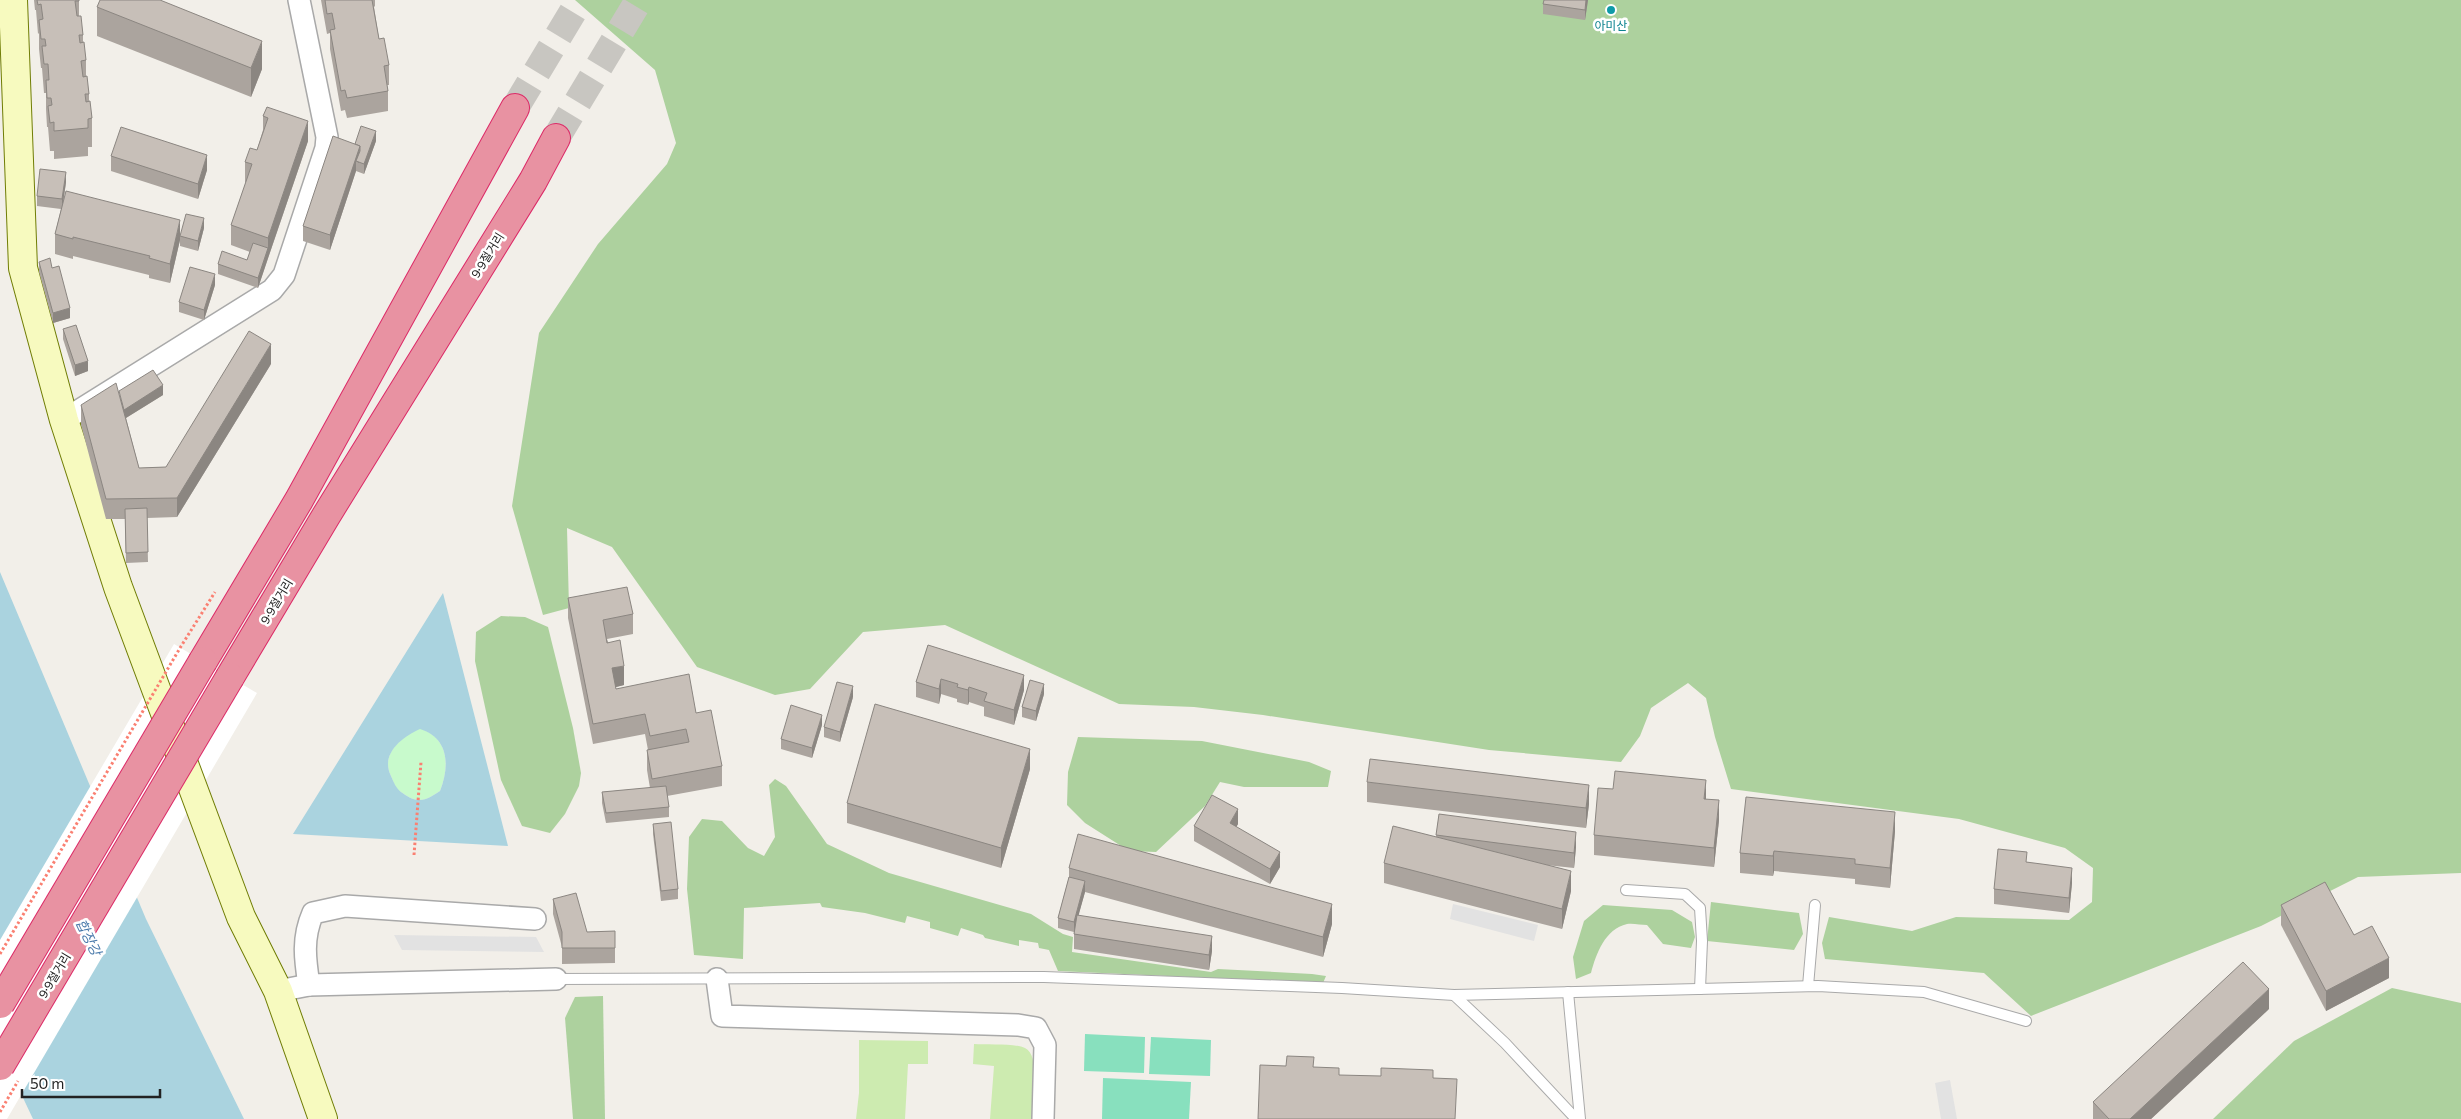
<svg xmlns="http://www.w3.org/2000/svg" width="2461" height="1119" font-family="Commissioner,'Noto Sans KR',sans-serif">
<rect width="100%" height="100%" fill="#f2efe9"/>
<g fill="#cdebb0">
<polygon points="859,1040 928,1041 928,1064 908,1064 905,1119 856,1119 859,1093"/>
<path d="M974,1044C987,1045 1015,1043 1025,1048C1041,1055 1033,1103 1032,1119H990L994,1066L973,1064Z"/>
</g>
<g fill="#add19e">
<polygon points="575,0 2461,0 2461,873 2358,877 2261,926 2031,1016 1984,973 1825,959 1822,943 1829,917 1912,931 1956,917 2069,920 2092,902 2093,868 2065,848 1959,819 1731,789 1715,737 1706,698 1688,683 1651,708 1640,736 1621,762 1489,750 1263,715 1194,707 1119,704 945,625 863,632 810,689 775,695 697,667 612,547 567,528 569,608 543,615 512,506 539,333 598,244 667,164 676,143 655,70"/>
<polygon points="501,616 525,617 548,627 573,728 581,773 579,786 565,814 550,833 522,826 501,780 475,661 476,632"/>
<polygon points="1078,737 1202,741 1309,762 1331,771 1328,787 1244,787 1220,782 1205,806 1156,852 1129,851 1085,823 1067,805 1068,772"/>
<polygon points="775,779 786,786 827,844 889,873 1031,914 1063,934 1073,937 1072,952 1211,972 1218,969 1312,974 1326,976 1323,983 1058,971 1049,950 1039,948 1038,943 1019,940 1019,946 985,938 983,935 961,928 958,936 930,928 930,922 907,916 905,923 865,913 822,907 820,903 744,908 743,959 694,955 687,889 689,837 702,819 722,821 748,848 764,856 775,837 769,785"/>
<polygon points="1711,902 1799,913 1803,934 1794,950 1707,941"/>
<path d="M1603,905L1672,910L1692,922L1695,937L1691,948L1663,944L1647,925C1641,925 1633,923 1627,924C1605,929 1596,954 1591,973L1576,979L1573,957L1584,921Z"/>
<polygon points="2392,988 2461,1003 2461,1119 2213,1119 2294,1041"/>
<polygon points="603,996 605,1119 573,1119 565,1018 575,997"/>
</g>
<path fill="#c8facc" d="M420,728C449,739 450,765 440,791C434,795 427,800 419,800C412,800 407,796 401,792C395,788 394,783 391,776C380,754 402,736 420,728Z"/>
<g fill="#88e0be">
<polygon points="1085,1034 1145,1037 1144,1073 1084,1071"/>
<polygon points="1151,1037 1211,1040 1210,1076 1149,1074"/>
<polygon points="1103,1078 1191,1082 1189,1119 1102,1119"/>
</g>
<g fill="#e2e2e2">
<polygon points="1453,904 1538,925 1534,941 1450,919"/>
<polygon points="394,935 536,937 544,952 402,950"/>
<polygon points="1950,1080 1957,1119 1941,1119 1935,1083"/>
</g>
<g fill="#aad3df" fill-rule="evenodd">
<polygon points="0,572 146,919 244,1119 33,1119 0,1049"/>
<path d="M443,593L508,846L293,834ZM420,729C449,738 450,766 440,791C434,795 427,800 419,800C412,800 407,796 401,792C396,788 394,783 391,776C380,754 402,737 420,729Z"/>
</g>
<polygon fill="#fff" points="174,644 257,693 7,1119 0,1119 0,940"/>
<g fill="none" stroke-linecap="round" stroke-linejoin="round">
<g stroke="#c8c6c1" stroke-width="28" stroke-dasharray="28 14" stroke-linecap="butt">
<polyline points="515,108 580,0"/>
<polyline points="556,138 639,0"/>
</g>
<g stroke="#a9a9a9" stroke-width="12">
<g id="lane">
<polyline points="1626,890 1685,894 1700,908 1702,941 1700,989"/>
<polyline points="556,979 1044,977 1342,988 1454,995 1818,986 1924,992 2026,1021"/>
<polyline points="1808,986 1815,905"/>
<polyline points="1568,992 1580,1119"/>
<polyline points="1454,995 1505,1043 1576,1119"/>
</g>
</g>
<g stroke="#a9a9a9" stroke-width="24">
<g id="street">
<polyline points="64,420 272,290 284,275 326,148 327,137 299,0"/>
<polyline points="717,979 722,1016 1018,1025 1036,1028 1045,1045 1043,1119"/>
<path d="M309,985C305,959 302,938 313,913L345,906L535,919"/>
<polyline points="278,991 309,985 556,979"/>
</g>
</g>
<g stroke="#707d05" stroke-width="30">
<polyline id="secondary" points="13,0 23,268 64,420 118,587 241,917 278,991 323,1119"/>
</g>
<g stroke="#dc2a67" stroke-width="30">
<g id="highway">
<polyline points="203,661 299,500 515,108"/>
<polyline points="230,677 326,516 533,181 556,138"/>
</g>
</g>
<g stroke="#fa8072" stroke-width="3" stroke-dasharray="2.5 2.5" stroke-linecap="butt">
<polyline points="180,648 215,592"/>
<polyline points="414,855 421,762"/>
</g>
<use href="#lane" stroke="#fff" stroke-width="10"/>
<use href="#street" stroke="#fff" stroke-width="21"/>
<use href="#secondary" stroke="#f7fabf" stroke-width="28"/>
<use href="#highway" stroke="#e892a2" stroke-width="28"/>
<g stroke="#dc2a67" stroke-width="30" stroke-linecap="butt">
<g id="highway-bridge">
<polyline points="0,1004 203,661"/>
<polyline points="0,1066 230,677"/>
</g>
</g>
<g stroke="#fa8072" stroke-width="3" stroke-dasharray="2.5 2.5" stroke-linecap="butt">
<polyline points="0,954 180,648"/>
<polyline points="0,1112 18,1081"/>
</g>
<use href="#highway-bridge" stroke="#e892a2" stroke-width="28"/>
</g>
<g fill="#aba49e">
<polygon points="34,0 79,0 79,16 83,35 83,42 86,60 86,76 89,94 89,102 92,118 92,147 88,147 88,156 54,159 54,151 50,151 48,127 47,127 46,109 46,93 44,93 42,68 41,68 39,49 39,33 38,34 36,10 35,10"/>
<polygon points="321,0 375,0 375,6 374,7 379,39 389,65 389,85 387,85 388,91 388,111 347,118 345,110 341,111 330,49 330,33 327,34"/>
<polygon points="1588,0 1585,20 1543,14 1543,4"/>
<polygon points="97,7 262,69 251,97 97,36"/>
<polygon points="267,107 308,141 258,288 218,274 218,264 247,260 250,252 231,245 231,225 246,182 245,182 245,162 257,150 263,130 263,116"/>
<polygon points="376,141 364,174 356,171 330,250 303,241 303,226 355,144"/>
<polygon points="111,156 207,170 198,199 111,171"/>
<polygon points="66,182 63,205 180,236 204,228 198,251 180,246 180,240 170,283 149,278 149,275 73,256 73,259 55,254 55,234 61,209 37,206 37,196"/>
<polygon points="39,262 52,268 70,318 53,323 39,272"/>
<polygon points="215,285 204,320 179,312 179,302"/>
<polygon points="63,329 88,371 75,376 63,339"/>
<polygon points="271,364 177,517 147,518 148,562 126,563 125,519 106,519 81,425 81,405 163,395 126,418 139,468 166,467"/>
<polygon points="568,598 633,614 633,634 607,639 624,685 616,687 616,689 696,713 722,766 722,786 667,796 669,807 669,817 606,823 602,803 602,792 650,788 647,770 647,750 648,750 645,734 593,744 568,618"/>
<polygon points="928,645 1024,690 1014,725 984,716 984,707 969,702 968,705 957,702 957,699 941,694 939,704 916,697 916,682"/>
<polygon points="1044,694 1036,721 1022,717 1022,707"/>
<polygon points="853,697 840,742 824,737 824,727"/>
<polygon points="822,725 812,758 781,749 781,739"/>
<polygon points="1030,769 1001,868 847,823 847,803"/>
<polygon points="1367,782 1589,804 1586,828 1367,802"/>
<polygon points="1706,799 1719,820 1714,867 1594,855 1594,835"/>
<polygon points="1439,814 1576,847 1574,868 1546,865 1571,891 1562,929 1384,883 1384,863 1436,837"/>
<polygon points="653,824 678,889 678,899 661,901 653,834"/>
<polygon points="1238,824 1236,827 1280,867 1270,884 1194,841 1194,826"/>
<polygon points="1895,831 1890,888 1855,884 1855,879 1774,871 1773,876 1740,873 1740,853"/>
<polygon points="2027,862 2072,883 2069,913 1994,904 1994,889"/>
<polygon points="1069,868 1332,924 1323,957 1085,892 1078,916 1212,951 1209,970 1074,949 1074,932 1058,928 1058,918 1069,877"/>
<polygon points="553,899 587,932 615,931 615,963 562,964 562,947 553,914"/>
<polygon points="2281,905 2354,935 2389,978 2326,1011 2281,925"/>
<polygon points="2269,1009 2151,1119 2093,1119 2093,1102"/>
</g>
<g fill="#8b8681">
<polygon points="1586,0 1588,0 1585,20 1585,10"/>
<polygon points="262,41 262,69 251,97 251,68"/>
<polygon points="308,121 308,141 268,258 268,238"/>
<polygon points="376,131 376,141 364,174 364,164"/>
<polygon points="360,146 359,163 356,161 356,171 330,250 330,235"/>
<polygon points="207,155 207,170 198,199 198,184"/>
<polygon points="66,172 66,182 62,209 62,199"/>
<polygon points="204,218 204,228 198,251 198,241"/>
<polygon points="180,220 180,240 170,283 170,264"/>
<polygon points="268,248 268,258 258,288 258,278"/>
<polygon points="215,274 215,285 204,320 204,310"/>
<polygon points="70,308 70,318 53,323 53,313"/>
<polygon points="271,344 271,364 177,517 177,498"/>
<polygon points="88,361 88,371 75,376 75,365"/>
<polygon points="163,385 163,395 121,421 121,411"/>
<polygon points="624,666 624,685 612,688 612,668"/>
<polygon points="1024,675 1024,690 1014,725 1014,710"/>
<polygon points="941,679 941,694 939,704 939,689"/>
<polygon points="1044,684 1044,694 1036,721 1036,711"/>
<polygon points="853,686 853,697 840,742 840,732"/>
<polygon points="969,687 969,702 968,705 968,690"/>
<polygon points="822,715 822,725 812,758 812,748"/>
<polygon points="1030,749 1030,769 1001,868 1001,848"/>
<polygon points="1706,780 1706,800 1704,799"/>
<polygon points="1589,785 1589,804 1586,828 1586,808"/>
<polygon points="1719,800 1719,820 1714,867 1714,848"/>
<polygon points="1238,809 1238,824 1230,839 1230,823"/>
<polygon points="1895,812 1895,831 1890,888 1890,868"/>
<polygon points="1576,832 1576,847 1574,868 1574,853"/>
<polygon points="1774,851 1774,871 1773,876 1773,856"/>
<polygon points="1280,852 1280,867 1270,884 1270,869"/>
<polygon points="2072,868 2072,883 2069,913 2069,898"/>
<polygon points="1571,871 1571,891 1562,929 1562,909"/>
<polygon points="1085,881 1085,892 1074,932 1074,922"/>
<polygon points="1332,904 1332,924 1323,957 1323,937"/>
<polygon points="1212,936 1212,951 1209,970 1209,955"/>
<polygon points="2389,958 2389,978 2326,1011 2326,991"/>
<polygon points="2269,989 2269,1009 2151,1119 2130,1119"/>
</g>
<g fill="#c7bfb8" stroke="#8b8681">
<polygon points="37,0 79,0 79,1 75,1 77,16 81,16 83,35 79,35 80,43 84,42 86,60 81,61 83,77 87,76 89,94 85,94 86,102 90,101 92,118 88,119 88,128 54,131 54,122 50,123 48,106 52,105 51,98 47,98 46,80 49,80 48,64 44,64 42,46 46,46 45,39 41,39 39,20 43,19 41,4 38,5"/>
<polygon points="100,0 160,0 262,41 251,68 97,7"/>
<polygon points="325,0 372,0 379,39 384,38 389,65 384,66 388,91 347,98 345,90 341,91 330,30 335,29 332,13 327,14"/>
<polygon points="1544,0 1586,0 1585,10 1543,4"/>
<polygon points="267,107 308,121 268,238 231,225 252,164 245,162 250,148 257,150 268,118 263,116"/>
<polygon points="361,126 376,131 364,164 356,161 360,151 360,146 355,144"/>
<polygon points="121,127 207,155 198,184 111,156"/>
<polygon points="333,136 360,146 330,235 303,226"/>
<polygon points="40,169 66,172 62,199 37,196"/>
<polygon points="66,191 180,220 170,264 149,258 150,256 73,237 73,239 55,234"/>
<polygon points="186,214 204,218 198,241 180,236"/>
<polygon points="253,243 268,248 258,278 218,264 222,251 247,260"/>
<polygon points="50,258 52,268 59,266 70,308 53,313 39,262"/>
<polygon points="190,267 215,274 204,310 179,302"/>
<polygon points="76,325 88,361 75,365 63,329"/>
<polygon points="249,331 271,344 177,498 106,499 81,405 116,383 139,468 166,467"/>
<polygon points="153,370 163,385 124,410 119,391"/>
<polygon points="147,508 148,552 126,553 125,509"/>
<polygon points="627,587 633,614 603,620 607,643 620,640 624,666 612,668 616,689 689,674 696,713 711,710 722,766 652,779 647,750 689,742 686,729 650,736 645,714 593,724 568,598"/>
<polygon points="928,645 1024,675 1014,710 984,701 987,693 969,687 968,690 957,687 958,684 941,679 939,689 916,682"/>
<polygon points="1030,680 1044,684 1036,711 1022,707"/>
<polygon points="837,682 853,686 840,732 824,727"/>
<polygon points="875,704 1030,749 1001,848 847,803"/>
<polygon points="791,705 822,715 812,748 781,739"/>
<polygon points="1370,759 1589,785 1586,808 1367,782"/>
<polygon points="1615,771 1706,780 1704,799 1719,800 1714,848 1594,835 1598,788 1613,789"/>
<polygon points="666,786 669,807 606,813 602,792"/>
<polygon points="1212,795 1238,809 1230,823 1280,852 1270,869 1194,826"/>
<polygon points="1746,797 1895,812 1890,868 1855,864 1855,859 1774,851 1773,856 1740,853"/>
<polygon points="1439,814 1576,832 1574,853 1436,835"/>
<polygon points="671,822 678,889 661,891 653,824"/>
<polygon points="1393,826 1571,871 1562,909 1384,863"/>
<polygon points="1078,834 1332,904 1323,937 1069,868"/>
<polygon points="1998,849 2027,852 2026,862 2072,868 2069,898 1994,889"/>
<polygon points="1069,877 1085,881 1074,922 1058,918"/>
<polygon points="2325,882 2354,935 2372,926 2389,958 2326,991 2281,905"/>
<polygon points="576,893 587,932 615,931 615,948 562,948 562,932 553,899"/>
<polygon points="1077,915 1212,936 1209,955 1074,934"/>
<polygon points="2243,962 2269,989 2130,1119 2109,1119 2093,1102"/>
<polygon points="1287,1056 1314,1057 1313,1067 1339,1068 1339,1075 1381,1076 1381,1068 1433,1070 1433,1078 1457,1079 1455,1119 1258,1119 1260,1065 1286,1066"/>
</g>
<circle fill="#0f9aa8" stroke="#fff" stroke-width="2" cx="1611" cy="10" r="5"/>
<g text-anchor="middle" dominant-baseline="central" stroke-width="5" stroke-linejoin="round" paint-order="stroke">
<g font-size="12" fill="#0d838f" stroke="#fff">
<text x="1611" y="25">아미산</text>
</g>
<g font-size="12" fill="#222" stroke="#fff">
<text transform="translate(487 255) rotate(-58)">9·9절거리</text>
<text transform="translate(276 601) rotate(-59)">9·9절거리</text>
<text transform="translate(54 975) rotate(-59)">9·9절거리</text>
</g>
<g font-size="14" font-style="italic" fill="#4a7aab" stroke="#fff">
<text transform="translate(89 937) rotate(64)">합장강</text>
</g>
</g>
<path d="M22 1089v8h138v-8" fill="none" stroke="#222222" stroke-width="2.5"/>
<text x="30" y="1089" font-size="15" fill="#222222" stroke="#ffffff" stroke-width="4" paint-order="stroke">50 m</text>
</svg>
